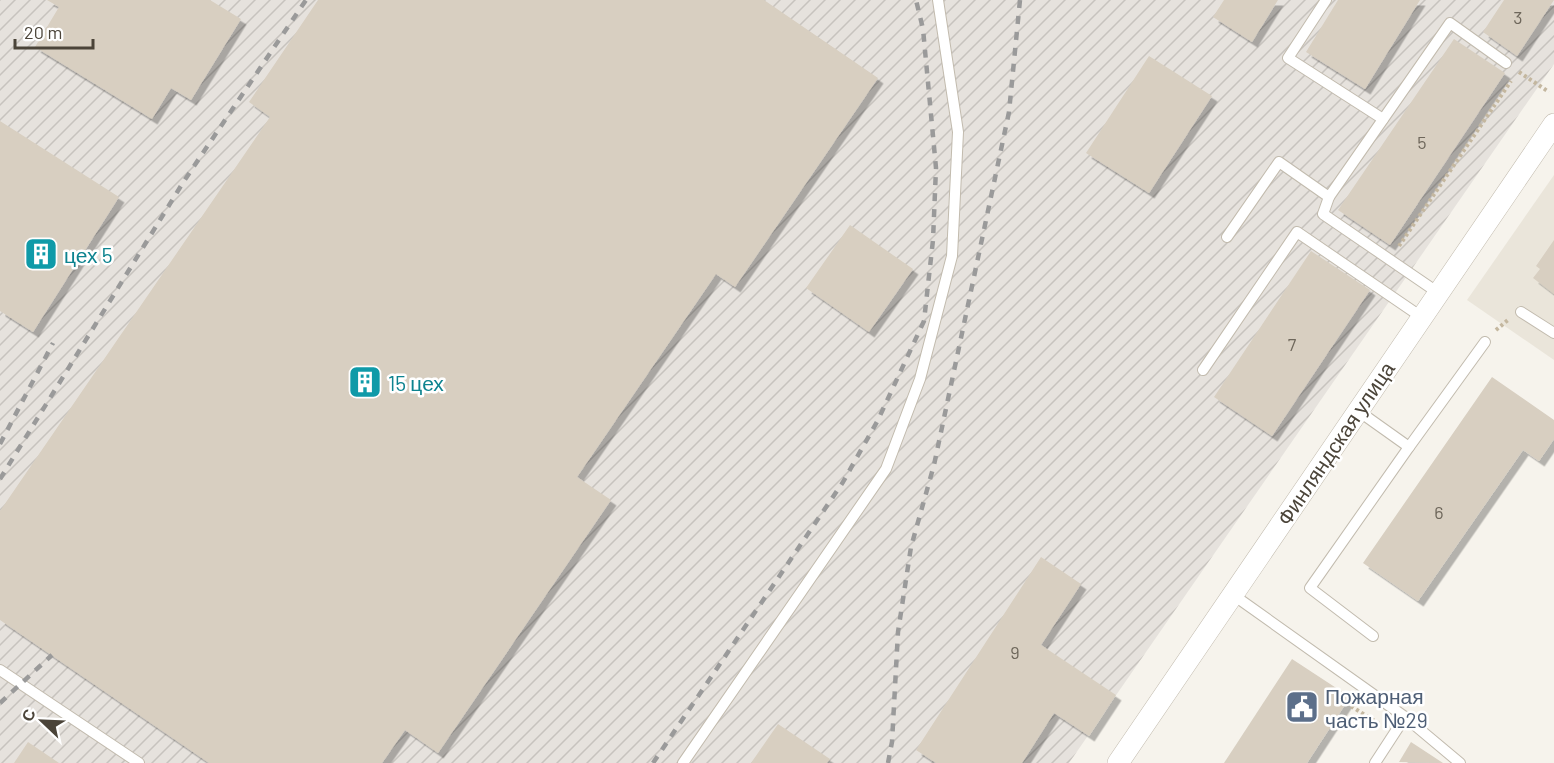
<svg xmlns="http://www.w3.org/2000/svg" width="1554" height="763" font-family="Barlow,sans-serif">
<defs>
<pattern id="industrial-furrows" width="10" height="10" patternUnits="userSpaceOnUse" patternTransform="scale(1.5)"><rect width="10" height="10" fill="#e6e2dd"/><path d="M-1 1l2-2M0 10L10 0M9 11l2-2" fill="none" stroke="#c7c3be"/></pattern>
<filter id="shadow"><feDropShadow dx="5.5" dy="5.5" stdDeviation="0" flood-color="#0004"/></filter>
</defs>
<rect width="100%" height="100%" fill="#f6f3ec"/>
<polygon fill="#eae5da" points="1554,175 1554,360 1467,300"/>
<polygon fill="url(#industrial-furrows)" points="0,0 1554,0 1554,64 1069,763 0,763"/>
<g fill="#d8cfc1" filter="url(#shadow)">
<polygon points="47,0 210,0 241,19 191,100 171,88 152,119 35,47 59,7"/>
<polygon points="318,0 764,0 878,78 735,287 716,274 577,477 611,500 438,753 405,730 382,763 209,763 0,620 0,511 270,117 249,102"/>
<polygon points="1224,0 1278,0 1252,42 1213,17"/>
<polygon points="1338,0 1420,0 1365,89 1306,52"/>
<polygon points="1504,0 1554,0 1517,56 1483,32"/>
<polygon points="1454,39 1505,73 1390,245 1338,210"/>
<polygon points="1149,56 1212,96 1149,193 1086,153"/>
<polygon points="0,121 119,197 33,332 0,311"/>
<polygon points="850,225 913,269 869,332 806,288"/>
<polygon points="1554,240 1554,294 1533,278 1540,269 1536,266"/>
<polygon points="1311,251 1370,290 1272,436 1214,397"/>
<polygon points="1492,377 1554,420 1554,439 1539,461 1523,450 1418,601 1363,563"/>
<polygon points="1041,557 1081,584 1041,645 1116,695 1089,736 1054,713 1022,763 936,763 916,750"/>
<polygon points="1292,659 1350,697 1307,763 1224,763"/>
<polygon points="778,724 830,759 827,763 751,763"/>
<polygon points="28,742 59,763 14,763"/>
<polygon points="1411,742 1443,763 1399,762"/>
</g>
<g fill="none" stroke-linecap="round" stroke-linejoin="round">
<g stroke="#c2bbae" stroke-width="12">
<g id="lane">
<polyline points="1326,0 1288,58 1383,119"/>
<polyline points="1329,197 1323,214 1437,292"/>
<polyline points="1227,237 1279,162 1329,197 1450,23 1506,63"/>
<polyline points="1521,312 1554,333"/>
<polyline points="1203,370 1297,232 1420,316"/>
<polyline points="1357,410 1409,447 1310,588 1373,636"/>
<polyline points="1409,447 1485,342"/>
<polyline points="1232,594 1405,717 1460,763"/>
<polyline points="0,670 139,763"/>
<polyline points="683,763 886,469 920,379 952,256 958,132 938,0"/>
<polyline points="1375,763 1405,717"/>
</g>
</g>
<g stroke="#c2bbae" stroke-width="22">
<polyline id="street" points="1118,763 1554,124"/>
</g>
<g stroke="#c4b79f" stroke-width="4" stroke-dasharray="3 3" stroke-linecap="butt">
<polyline points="1519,72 1549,92"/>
<polyline points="1399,246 1511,81"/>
<polyline points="1496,330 1508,320"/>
<polyline points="1346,703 1381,725"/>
</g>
<use href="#lane" stroke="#fff" stroke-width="10"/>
<use href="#street" stroke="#fff" stroke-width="21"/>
<g stroke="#9a9a9a" stroke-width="4.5" stroke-dasharray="8 8" stroke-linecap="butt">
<polyline points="0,444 53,343"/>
<polyline points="0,479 184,181 306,0"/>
<polyline points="0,703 52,655"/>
<polyline points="653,763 843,482 878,420 924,321 933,240 936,168 923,29 916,0"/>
<polyline points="888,763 892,742 898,632 911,547 934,465 1009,112 1020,0"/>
</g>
</g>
<defs>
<g id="building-square" transform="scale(1.725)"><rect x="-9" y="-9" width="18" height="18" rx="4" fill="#0f9aa8" stroke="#fff"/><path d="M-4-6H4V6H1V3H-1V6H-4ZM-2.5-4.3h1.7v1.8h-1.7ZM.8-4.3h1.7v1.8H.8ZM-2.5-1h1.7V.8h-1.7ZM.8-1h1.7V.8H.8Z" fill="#fff"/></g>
<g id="civic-square" transform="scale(1.725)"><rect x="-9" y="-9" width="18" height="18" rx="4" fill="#5c6f8a" stroke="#fff"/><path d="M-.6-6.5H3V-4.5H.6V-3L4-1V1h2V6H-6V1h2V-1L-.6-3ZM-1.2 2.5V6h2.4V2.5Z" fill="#fff"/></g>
</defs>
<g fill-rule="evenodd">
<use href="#building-square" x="41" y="254"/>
<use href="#building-square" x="365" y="382"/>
<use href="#civic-square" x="1302" y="707"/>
</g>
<g text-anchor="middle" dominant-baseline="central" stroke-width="5" stroke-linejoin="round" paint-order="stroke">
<g font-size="18" fill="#6e675b">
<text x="1518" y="17">3</text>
<text x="1422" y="142">5</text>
<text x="1292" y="344">7</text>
<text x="1439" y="512">6</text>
<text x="1015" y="652">9</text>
</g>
<g font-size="21" fill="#0d838f" stroke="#fff" text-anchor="start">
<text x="64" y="254">цех 5</text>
<text x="388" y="382">15 цех</text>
</g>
<g font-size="21" fill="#4b4439" stroke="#fff">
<text transform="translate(1335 443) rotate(-56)">Финляндская улица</text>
</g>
<g font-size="21" fill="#4e5e75" stroke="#fff" text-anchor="start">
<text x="1325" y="695">Пожарная<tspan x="1325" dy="24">часть №29</tspan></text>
</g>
</g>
<g transform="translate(42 721) rotate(293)" stroke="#ffffff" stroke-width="4.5" paint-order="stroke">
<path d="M0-4.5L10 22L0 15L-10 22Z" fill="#4b4439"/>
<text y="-9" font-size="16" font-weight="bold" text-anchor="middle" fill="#4b4439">С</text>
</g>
<path d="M15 39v9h78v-9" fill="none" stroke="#4b4439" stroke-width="3"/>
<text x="24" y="39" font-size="18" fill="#4b4439" stroke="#ffffff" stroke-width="4.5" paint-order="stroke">20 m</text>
</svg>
